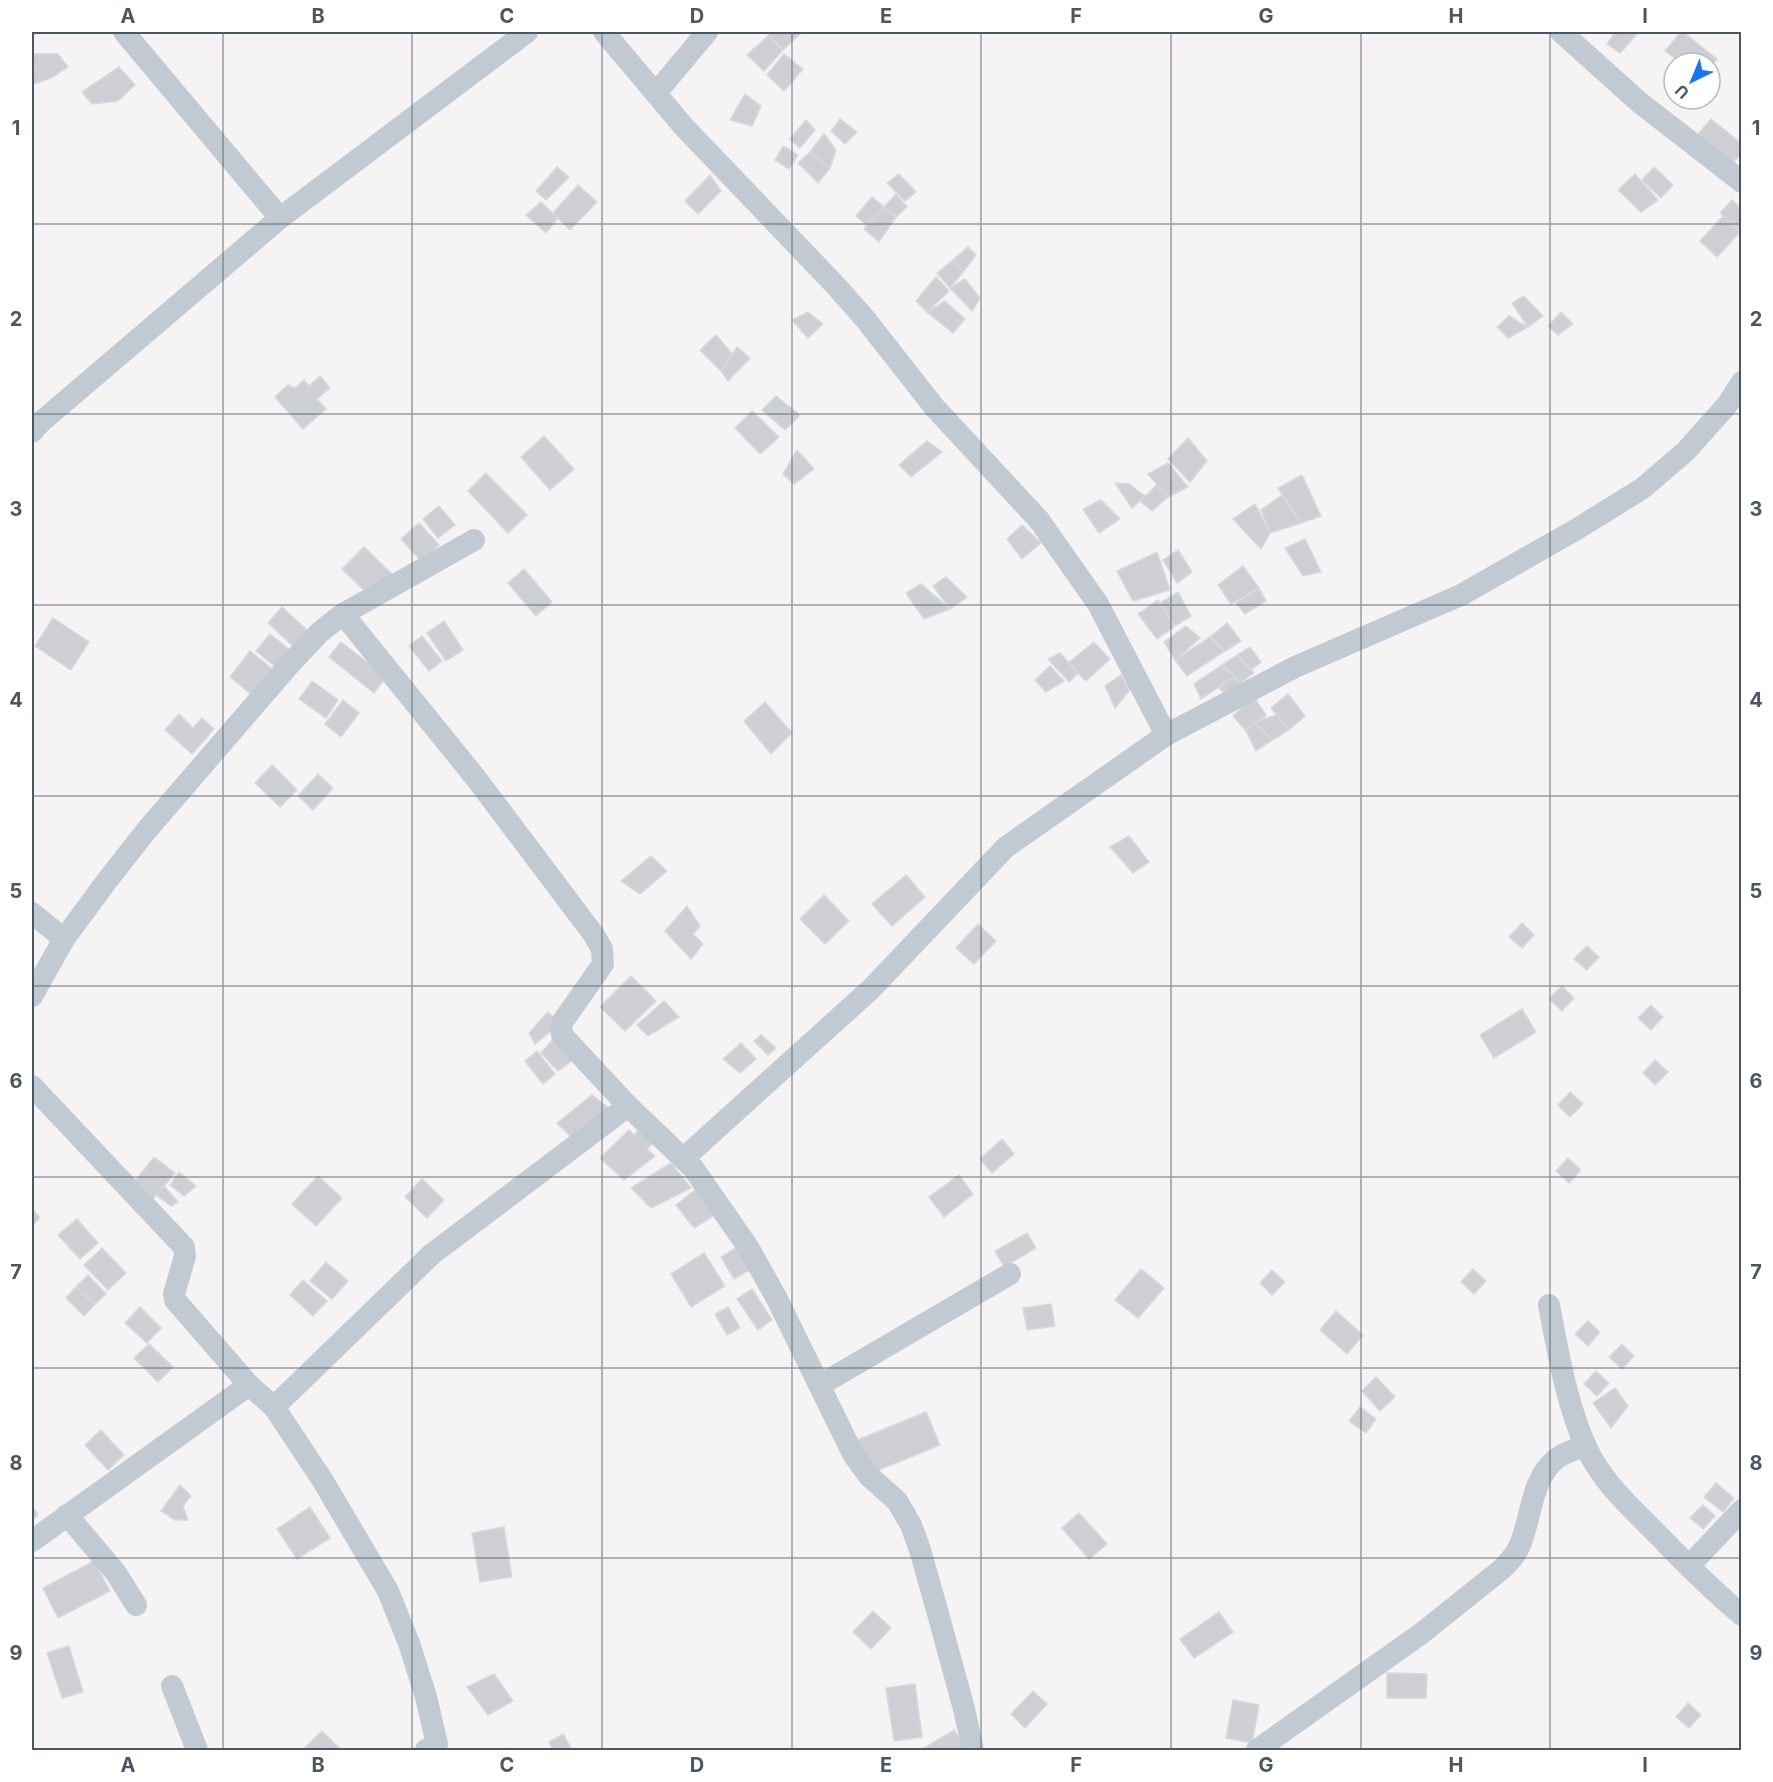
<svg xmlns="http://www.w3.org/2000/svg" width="1773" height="1782" font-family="Inter,sans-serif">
<rect width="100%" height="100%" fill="#f5f3f3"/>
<g fill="#cdcfd5" stroke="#d7d9de" stroke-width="1.5">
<polygon points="772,32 802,32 783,50 768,36"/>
<polygon points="1615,32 1637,32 1638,33 1620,53 1607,44"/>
<polygon points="1681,32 1683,32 1717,59 1710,67 1710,63 1681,63 1665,51"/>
<polygon points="768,36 783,50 764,71 747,55"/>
<polygon points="32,54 58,54 68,67 51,78 34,84 32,81 32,71 34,68"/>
<polygon points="784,54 803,69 784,91 767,75"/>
<polygon points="119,67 135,85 118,101 92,104 82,92"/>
<polygon points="745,94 761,106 752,126 730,120"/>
<polygon points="840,119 857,132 845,144 831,131"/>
<polygon points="1711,119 1742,144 1742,153 1729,167 1694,139"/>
<polygon points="806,120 815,130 800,148 790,139"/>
<polygon points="824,134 836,150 830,168 810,152"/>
<polygon points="783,146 798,155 789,169 775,160"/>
<polygon points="810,152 830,168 818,183 798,163"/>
<polygon points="557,167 569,177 546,200 536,191"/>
<polygon points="1654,167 1673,185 1661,198 1642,180"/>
<polygon points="899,174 916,192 905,201 887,183"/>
<polygon points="1635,174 1658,200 1641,212 1618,190"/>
<polygon points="710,175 721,191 698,214 685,201"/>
<polygon points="578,185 597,202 570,230 553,213"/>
<polygon points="896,194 907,207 896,217 884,207"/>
<polygon points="872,197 884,207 867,226 856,216"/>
<polygon points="1732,200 1742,209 1742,224 1737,229 1720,213"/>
<polygon points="541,202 558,218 546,233 526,215"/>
<polygon points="884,207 896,217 879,242 864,229"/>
<polygon points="1723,216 1740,232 1717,257 1700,241"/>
<polygon points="968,247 976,255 963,272 953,260"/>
<polygon points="953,260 963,272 950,288 937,273"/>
<polygon points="936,277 949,291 927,312 916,301"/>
<polygon points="965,279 980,298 972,311 950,288"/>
<polygon points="1524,296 1543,316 1528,327 1512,303"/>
<polygon points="945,301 965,319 953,333 927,312"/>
<polygon points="808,312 823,324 808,338 792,320"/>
<polygon points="1561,312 1573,324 1558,335 1548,326"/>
<polygon points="1509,316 1528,327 1508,338 1497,327"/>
<polygon points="716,335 734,356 721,371 700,350"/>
<polygon points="737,347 750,358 728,381 721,371"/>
<polygon points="320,376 330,388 317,399 326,409 303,429 275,397 288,385 295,388 304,380 309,386"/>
<polygon points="776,396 800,415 785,430 762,410"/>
<polygon points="752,411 779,437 760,454 735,428"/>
<polygon points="544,436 574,469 550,490 521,457"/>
<polygon points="1188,438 1207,461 1190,482 1168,459"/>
<polygon points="927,441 942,452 911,477 899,465"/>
<polygon points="797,450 814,469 794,484 783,474"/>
<polygon points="1168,463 1188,487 1168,497 1148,474"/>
<polygon points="486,473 527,515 508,533 468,491"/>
<polygon points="1302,475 1321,516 1301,523 1278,488"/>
<polygon points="1115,483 1129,484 1145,496 1132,508"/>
<polygon points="1157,485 1168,497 1152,511 1140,501"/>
<polygon points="1282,495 1301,523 1270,533 1261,510"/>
<polygon points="1101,500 1120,519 1099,533 1083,509"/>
<polygon points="1255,504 1270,533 1261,549 1233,519"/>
<polygon points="439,506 455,525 438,538 423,519"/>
<polygon points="419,523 439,545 421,561 401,539"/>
<polygon points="1022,525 1041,543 1022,559 1007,539"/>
<polygon points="1305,539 1321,572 1303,576 1285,548"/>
<polygon points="364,547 393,575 371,597 342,569"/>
<polygon points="1178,550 1192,572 1177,583 1163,560"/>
<polygon points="1157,552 1170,590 1133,601 1117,571"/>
<polygon points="1243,566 1259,588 1231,604 1218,585"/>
<polygon points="524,569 552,602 536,616 508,583"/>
<polygon points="946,577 967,597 950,609 933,586"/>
<polygon points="921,584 950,609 924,619 906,593"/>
<polygon points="1259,588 1266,601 1245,614 1236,603"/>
<polygon points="1178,592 1191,616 1175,626 1160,603"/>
<polygon points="1158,600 1175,626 1157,639 1138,614"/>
<polygon points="282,607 309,632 295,648 268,623"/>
<polygon points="53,618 89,642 71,670 35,646"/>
<polygon points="444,621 463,650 446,661 427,633"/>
<polygon points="1227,623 1241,641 1225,651 1210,637"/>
<polygon points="1186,626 1200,638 1175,660 1164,642"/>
<polygon points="270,634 291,651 277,668 256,651"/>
<polygon points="422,636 442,661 429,671 409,646"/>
<polygon points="1210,637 1225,651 1187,676 1175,660"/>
<polygon points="341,642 386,677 374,693 329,657"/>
<polygon points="1094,642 1110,659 1086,681 1068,663"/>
<polygon points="1250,647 1261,662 1251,670 1237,655"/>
<polygon points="250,651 275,671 254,697 230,677"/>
<polygon points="1060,653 1078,673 1069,682 1048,659"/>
<polygon points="1237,655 1254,673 1240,683 1222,665"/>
<polygon points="1222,665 1235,677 1201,699 1194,684"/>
<polygon points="1050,666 1064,681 1046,692 1035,680"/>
<polygon points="1121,675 1130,690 1115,708 1105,686"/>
<polygon points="1233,677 1243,687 1230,697 1219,688"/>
<polygon points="312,681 338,700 326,718 299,699"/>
<polygon points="1288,694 1305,716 1289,730 1271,708"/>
<polygon points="1254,697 1266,715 1246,731 1233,716"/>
<polygon points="343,700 359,713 341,737 325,724"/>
<polygon points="765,702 792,733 771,754 744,721"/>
<polygon points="179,714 193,728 202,718 214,729 192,754 165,730"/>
<polygon points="1277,715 1289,730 1272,740 1254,722"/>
<polygon points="1254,722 1272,740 1256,751 1246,731"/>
<polygon points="272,765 297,790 280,807 255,783"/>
<polygon points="318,774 333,788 313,810 298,796"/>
<polygon points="1129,836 1149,862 1133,873 1110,847"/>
<polygon points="651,856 667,871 640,894 621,881"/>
<polygon points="906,875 925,897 892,926 872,904"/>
<polygon points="824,895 849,921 825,944 800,919"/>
<polygon points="687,906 700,926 693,934 703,944 691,959 665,931"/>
<polygon points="1522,923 1534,935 1522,948 1509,937"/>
<polygon points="978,924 996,941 974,964 956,948"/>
<polygon points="1587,946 1599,957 1587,970 1574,959"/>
<polygon points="631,976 656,1001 625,1031 600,1007"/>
<polygon points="1562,986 1574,998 1562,1011 1549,999"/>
<polygon points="664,1001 679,1017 648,1036 637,1025"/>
<polygon points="1651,1005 1663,1017 1651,1030 1638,1018"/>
<polygon points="1522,1009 1536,1032 1494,1058 1480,1035"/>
<polygon points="548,1012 560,1024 535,1044 529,1033"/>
<polygon points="761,1035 776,1048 768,1055 754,1041"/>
<polygon points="555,1037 576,1058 558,1071 541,1053"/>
<polygon points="741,1043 756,1059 740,1073 723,1059"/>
<polygon points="537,1051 555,1074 543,1084 525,1061"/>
<polygon points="1655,1060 1668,1072 1655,1085 1643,1073"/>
<polygon points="1570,1092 1583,1104 1570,1117 1558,1105"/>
<polygon points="592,1095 614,1112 575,1141 557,1123"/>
<polygon points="641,1127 654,1142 647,1149 655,1156 624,1180 600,1158 629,1130 634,1135"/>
<polygon points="1002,1139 1014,1154 992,1173 980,1159"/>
<polygon points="154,1157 175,1173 153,1199 133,1184"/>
<polygon points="1568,1158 1581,1170 1569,1183 1556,1171"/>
<polygon points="671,1163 691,1188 651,1208 631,1188"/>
<polygon points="179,1172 196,1186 184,1196 170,1185"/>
<polygon points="959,1175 973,1194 944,1217 929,1197"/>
<polygon points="318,1176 342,1198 316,1226 292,1204"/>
<polygon points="422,1179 444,1200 427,1218 405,1197"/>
<polygon points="164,1186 178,1202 171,1206 156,1195"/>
<polygon points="696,1189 715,1215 694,1228 676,1205"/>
<polygon points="32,1209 40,1218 32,1226"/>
<polygon points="77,1219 98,1243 80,1259 58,1235"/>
<polygon points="1027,1233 1036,1248 1004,1267 995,1251"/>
<polygon points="737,1247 751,1269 734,1279 721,1257"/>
<polygon points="102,1248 126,1273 108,1290 84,1265"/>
<polygon points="704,1253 725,1286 691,1307 671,1274"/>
<polygon points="326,1262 348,1281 332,1299 310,1281"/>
<polygon points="1141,1269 1164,1288 1138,1318 1115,1300"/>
<polygon points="1473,1269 1486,1281 1474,1294 1461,1282"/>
<polygon points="1272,1270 1285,1282 1272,1295 1260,1283"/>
<polygon points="88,1275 106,1294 95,1304 76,1287"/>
<polygon points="303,1280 327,1301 313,1316 290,1295"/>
<polygon points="76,1287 95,1304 84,1316 66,1298"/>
<polygon points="752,1289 772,1320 758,1330 737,1299"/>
<polygon points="1051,1304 1055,1326 1027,1330 1023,1308"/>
<polygon points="140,1307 161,1328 147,1343 125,1323"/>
<polygon points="728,1307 740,1328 727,1335 715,1314"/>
<polygon points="1336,1311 1363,1335 1347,1354 1320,1330"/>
<polygon points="1588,1321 1600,1332 1588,1346 1575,1334"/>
<polygon points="149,1344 173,1367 158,1382 134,1358"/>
<polygon points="1622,1344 1634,1356 1622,1369 1609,1357"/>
<polygon points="1596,1371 1609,1383 1597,1396 1584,1384"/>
<polygon points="1376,1377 1395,1397 1380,1411 1362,1391"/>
<polygon points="1615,1388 1628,1406 1611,1428 1593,1403"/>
<polygon points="1360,1407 1376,1419 1366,1433 1349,1421"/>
<polygon points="926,1412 940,1445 869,1474 855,1441"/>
<polygon points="101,1430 124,1455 108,1470 85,1445"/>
<polygon points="1716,1483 1734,1498 1723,1512 1704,1497"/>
<polygon points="180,1485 191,1496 183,1506 188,1520 175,1520 161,1511"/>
<polygon points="1703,1505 1715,1516 1703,1529 1690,1518"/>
<polygon points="32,1507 38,1514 32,1521"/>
<polygon points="310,1507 330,1538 297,1559 277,1529"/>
<polygon points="1079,1513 1107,1544 1089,1559 1062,1528"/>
<polygon points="504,1527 512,1577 480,1582 472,1533"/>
<polygon points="94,1561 110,1591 58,1618 43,1588"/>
<polygon points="873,1611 891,1628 871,1649 853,1632"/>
<polygon points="1219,1612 1233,1632 1194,1658 1180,1639"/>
<polygon points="69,1646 83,1692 62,1698 47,1653"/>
<polygon points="1387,1673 1427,1674 1426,1698 1387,1698"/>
<polygon points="494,1674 513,1701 488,1715 467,1687"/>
<polygon points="915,1684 922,1737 894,1741 886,1688"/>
<polygon points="1033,1691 1047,1704 1025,1728 1011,1714"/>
<polygon points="1233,1700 1259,1705 1252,1743 1226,1738"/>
<polygon points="1688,1703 1701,1715 1689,1728 1676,1717"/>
<polygon points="954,1730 967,1750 921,1750"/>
<polygon points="322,1731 341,1750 303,1750"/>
<polygon points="563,1734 572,1750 553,1750 549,1742"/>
</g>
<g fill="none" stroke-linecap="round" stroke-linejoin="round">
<g stroke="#c1cad2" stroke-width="22">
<polyline points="124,32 280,218"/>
<polyline points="604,32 684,127 837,287 866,320 935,408 1039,520 1098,604 1166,735"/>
<polyline points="1561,32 1639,102 1742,182"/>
<polyline points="656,93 707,32"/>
<polyline points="32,432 41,422 280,218 527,32"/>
<polyline points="343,614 475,777 594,935 602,949 603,964 563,1021 561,1028 562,1035 628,1106 693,1168 748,1247 776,1297 853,1454 869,1476 897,1501 911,1525 920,1550 937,1610 964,1709 973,1750"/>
<polyline points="32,913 64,939"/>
<polyline points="32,996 64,939 106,882 146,831 289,665 320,632 343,614 474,540"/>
<polyline points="32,1086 184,1247 185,1256 174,1294 175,1300 249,1385 274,1407 432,1254 628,1106"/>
<polyline points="684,1158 871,989 1006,847 1166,735 1295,667 1461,595 1577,529 1643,488 1686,451 1727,405 1742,382"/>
<path d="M1549,1305C1558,1352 1566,1402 1586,1447C1603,1484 1634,1510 1662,1539C1687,1565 1713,1591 1742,1615"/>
<polyline points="820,1385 1010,1274"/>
<polyline points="274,1407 323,1481 388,1591 410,1646 426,1697 437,1744 426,1750"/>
<polyline points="67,1515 116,1573 136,1605"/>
<polyline points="32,1541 249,1385"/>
<polyline points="1689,1566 1742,1510"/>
<polyline points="172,1686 197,1750"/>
<path d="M1257,1750L1422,1633L1502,1569C1509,1562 1515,1556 1519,1547C1532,1519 1530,1480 1556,1459C1565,1452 1575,1449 1586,1446"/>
</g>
</g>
<path fill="none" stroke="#4a5661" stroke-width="1.5" stroke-opacity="0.55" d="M223,32V1750M412,32V1750M602,32V1750M792,32V1750M981,32V1750M1171,32V1750M1361,32V1750M1550,32V1750M32,224H1742M32,414H1742M32,605H1742M32,796H1742M32,986H1742M32,1177H1742M32,1368H1742M32,1558H1742"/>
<rect width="1773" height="1782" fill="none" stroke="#ffffff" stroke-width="66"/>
<g transform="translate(1692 81) rotate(223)"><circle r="28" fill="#ffffff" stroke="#b7bbc0" stroke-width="1.5"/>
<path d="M0-4.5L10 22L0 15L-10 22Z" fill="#1a73e8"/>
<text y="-9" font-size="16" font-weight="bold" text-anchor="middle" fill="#4a5661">U</text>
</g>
<rect x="33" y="33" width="1707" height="1716" fill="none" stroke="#4a5661" stroke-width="2"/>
<g font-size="20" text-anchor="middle" font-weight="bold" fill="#4a5661">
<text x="128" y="23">A</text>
<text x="318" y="23">B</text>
<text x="507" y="23">C</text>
<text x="697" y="23">D</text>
<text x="886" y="23">E</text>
<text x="1076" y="23">F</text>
<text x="1266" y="23">G</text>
<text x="1456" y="23">H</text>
<text x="1645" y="23">I</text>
<text x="16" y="135">1</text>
<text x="1756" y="135">1</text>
<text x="16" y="326">2</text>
<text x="1756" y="326">2</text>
<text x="16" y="516">3</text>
<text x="1756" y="516">3</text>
<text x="16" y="707">4</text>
<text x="1756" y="707">4</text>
<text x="16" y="898">5</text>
<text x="1756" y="898">5</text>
<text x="16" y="1088">6</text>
<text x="1756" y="1088">6</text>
<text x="16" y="1279">7</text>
<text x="1756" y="1279">7</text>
<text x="16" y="1470">8</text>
<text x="1756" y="1470">8</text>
<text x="16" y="1660">9</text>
<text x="1756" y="1660">9</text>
<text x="128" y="1772">A</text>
<text x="318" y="1772">B</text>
<text x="507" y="1772">C</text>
<text x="697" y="1772">D</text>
<text x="886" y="1772">E</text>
<text x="1076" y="1772">F</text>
<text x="1266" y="1772">G</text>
<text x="1456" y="1772">H</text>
<text x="1645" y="1772">I</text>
</g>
</svg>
